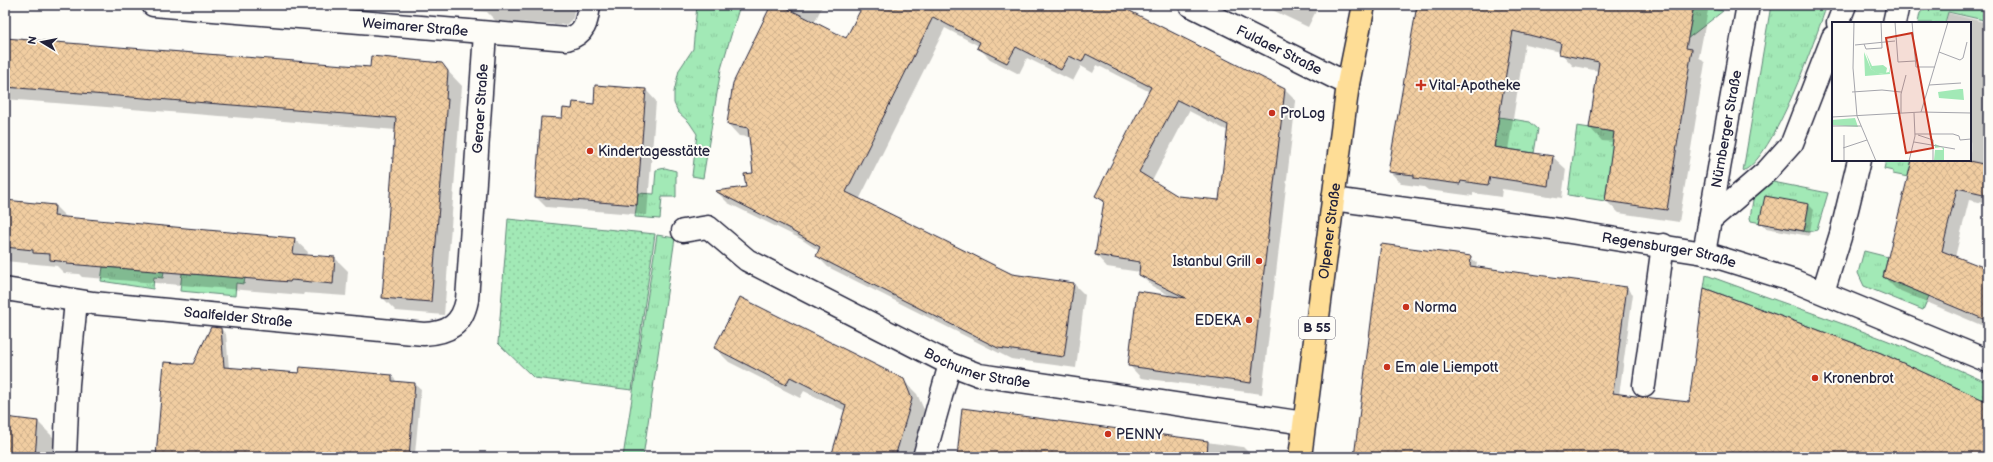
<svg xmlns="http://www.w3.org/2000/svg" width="1993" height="462" font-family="'Balsamiq Sans',sans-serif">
<defs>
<pattern id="grass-tufts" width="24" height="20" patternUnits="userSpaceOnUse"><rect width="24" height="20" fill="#a2e9b6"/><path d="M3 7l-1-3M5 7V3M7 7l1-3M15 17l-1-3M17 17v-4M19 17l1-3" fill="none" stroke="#8bc89d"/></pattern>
<pattern id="park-dots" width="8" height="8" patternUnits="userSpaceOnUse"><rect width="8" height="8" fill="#a2e9b6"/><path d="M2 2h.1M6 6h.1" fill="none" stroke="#8bc89d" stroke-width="1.8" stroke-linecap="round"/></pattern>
<pattern id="building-cross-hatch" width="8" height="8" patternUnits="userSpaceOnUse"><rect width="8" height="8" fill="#f1cda1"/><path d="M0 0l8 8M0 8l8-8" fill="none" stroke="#ceb08c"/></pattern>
</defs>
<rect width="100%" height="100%" fill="#fdfcf7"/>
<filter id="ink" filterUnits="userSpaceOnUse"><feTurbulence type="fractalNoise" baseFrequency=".025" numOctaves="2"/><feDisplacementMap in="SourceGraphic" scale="8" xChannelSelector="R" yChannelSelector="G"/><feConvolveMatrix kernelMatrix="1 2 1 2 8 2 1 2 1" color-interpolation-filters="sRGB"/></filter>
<g filter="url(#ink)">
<g fill="url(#grass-tufts)" stroke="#628678">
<polygon points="697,5 740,5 721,69 703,178 692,176 697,134 689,122 678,112 674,103 674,92 679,70 693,49"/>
<polygon points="1694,5 1723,11 1687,39"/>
<path d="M1771,5H1827C1815,39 1774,158 1743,171Z"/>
<polygon points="1929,5 1988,5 1988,21 1948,12 1945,23 1918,23 1920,13"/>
<polygon points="1499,117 1530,122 1538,129 1534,153 1494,147"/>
<polygon points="1577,126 1623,133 1610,163 1605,201 1568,195"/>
<polygon points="1886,160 1912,160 1908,177 1893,174 1893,171 1884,169"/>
<polygon points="665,168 676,171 676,197 662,197 660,219 635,217 638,193 654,194 656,170"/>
<polygon points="1768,181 1828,193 1817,230 1808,232 1751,221 1750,218 1754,194"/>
<polygon points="657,235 675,238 643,457 623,457"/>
<polygon points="1864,251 1888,257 1883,277 1929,296 1923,310 1864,286 1858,273"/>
<polygon points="103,267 164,271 163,278 154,277 153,289 101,281"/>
<polygon points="182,273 245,278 244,284 236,283 235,296 180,291"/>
<path d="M1706,275C1801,310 1897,340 1988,383V402L1881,353L1704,288Z"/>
</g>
<polygon fill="url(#park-dots)" stroke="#628678" points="508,219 655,234 632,390 534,378 498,343"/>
<g fill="#0003" fill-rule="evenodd">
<polygon points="402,5 575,5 573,18 566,25 496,21 487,12"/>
<path d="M773,5H823L814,23L847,39L864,5H1115L1285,90L1296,101L1262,394L1141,378L1130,366L1173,297L1152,286L1140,275V272L1107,267L1096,255L1105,204L1097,196L1150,92L1097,65L1093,73L1081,66L1073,81L1027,58L1019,74L990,59L978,47L979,46L945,28L859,200L1012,275L1074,284L1085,295L1076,368L1011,359L828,267L817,256L819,251L801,239L728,203L717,192L747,188L754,174L750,137L739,136L728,124ZM1189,111L1228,131L1220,201L1178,197L1152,181Z"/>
<polygon points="1262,5 1319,5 1308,27"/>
<polygon points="1418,5 1709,5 1699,57 1705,63 1679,222 1619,213 1606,201 1614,142 1602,141 1590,128 1599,71 1573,66 1560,52 1525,44 1508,150 1553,157 1566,169 1562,198 1502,189 1501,197 1473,193 1473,196 1428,190 1424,187 1402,184 1389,171"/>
<polygon points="1948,13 1988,23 1988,128 1985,140 1988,141 1988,204 1969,200 1955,257 1988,270 1988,328 1896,289 1884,277 1913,160 1970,160 1970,23 1946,23"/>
<polygon points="5,39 371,68 441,64 462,86 444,315 396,311 383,298 396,130 5,99"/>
<polygon points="596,86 646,90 656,101 647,215 546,207 536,197 563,119 573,110 595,105"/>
<polygon points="5,201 55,206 67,218 294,239 308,252 307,256 335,258 348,271 346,296 304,293 303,295 82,277 79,274 64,273 57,266 5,261"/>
<polygon points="1808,204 1814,210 1809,236 1766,228 1760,223"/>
<polygon points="1470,257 1477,263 1476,267 1627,288 1633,294 1619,395 1690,403 1988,404 1988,457 1355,457"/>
<polygon points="220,328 226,334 229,369 300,374 392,376 397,382 415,384 421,389 415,454 451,457 156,457 164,363 194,366"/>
<polygon points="715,348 903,380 917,394 926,414 913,457 832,457 845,411 804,391 800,398 729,362"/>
<polygon points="963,409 1243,447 1250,454 1250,457 958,457"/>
<polygon points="5,418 38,422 54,438 52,457 5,457"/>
</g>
<g fill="url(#building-cross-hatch)" stroke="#22223b" fill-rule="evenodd">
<path d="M771,5H781L846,38L863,5H1118L1285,89L1251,383L1128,366L1137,291L1186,298L1139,275L1140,262L1095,255L1104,201L1095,196L1151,87L1086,54L1082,62L1069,56L1061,70L1016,47L1007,63L977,48L980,42L933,17L846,192L1012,274L1074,283L1064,357L998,348L816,256L820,247L792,231V230L715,191L746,187L744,174L753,173L748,128L727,124L733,83ZM1177,100L1228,125L1219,200L1178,196L1139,172Z"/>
<polygon points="1417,5 1694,5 1686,48 1692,49 1667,210 1605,201 1614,132 1589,128 1599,62 1559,54 1561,43 1513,31 1494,147 1553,156 1549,186 1490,177 1488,185 1461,181 1460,184 1414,178 1414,175 1388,172"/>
<polygon points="5,38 370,67 371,56 442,63 448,71 446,99 448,99 431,302 382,298 396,118 5,87"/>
<polygon points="595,85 646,89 637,205 535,197 541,117 562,118 563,108 572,109 573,102 594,104"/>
<polygon points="1912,160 1964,160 1988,165 1988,195 1957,188 1942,251 1988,269 1988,321 1883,277"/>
<polygon points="1765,196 1809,204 1804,231 1759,223"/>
<polygon points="5,200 55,205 54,216 295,238 293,254 335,257 333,284 291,280 290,282 67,264 67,262 50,260 50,254 33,253 33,250 5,247"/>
<polygon points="1381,244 1471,256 1470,266 1627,287 1613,393 1643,397 1689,402 1704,288 1881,353 1988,402 1988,457 1354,457"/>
<polygon points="740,297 904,379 912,399 895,457 831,457 846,405 790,377 786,385 714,348"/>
<polygon points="211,327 221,328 224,367 299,373 300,367 392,375 392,381 415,383 409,457 156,456 164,362 193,364"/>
<polygon points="962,408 1208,441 1207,457 957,457"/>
<polygon points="5,417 38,421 35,457 5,457"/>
</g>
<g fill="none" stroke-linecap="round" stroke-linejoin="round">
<g stroke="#22223b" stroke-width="25">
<g id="minor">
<path id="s1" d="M153,5L567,39C585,34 587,22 589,5"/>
<path id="s2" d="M1190,5L1348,84"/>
<polyline points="1838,23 1845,5"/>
<polyline points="1894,23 1898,5"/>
<path id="s3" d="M1333,199L1552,229L1704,253L1794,281L1988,361"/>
<polyline points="1710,220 1767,171 1792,143 1833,37"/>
<path id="s4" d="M683,231L708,227L747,260L950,364L979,375L1304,423"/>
<path id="s5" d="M1704,253L1748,5"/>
<path id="s6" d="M5,289L93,303L424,334C448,333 462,325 467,300L485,33"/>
<polyline points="1823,292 1841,234 1859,160"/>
<polyline points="1644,385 1663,245"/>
<polyline points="65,457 68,384 76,301"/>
<polyline points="924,457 950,364"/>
</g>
</g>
<g stroke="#22223b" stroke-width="25">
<g id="major">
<path id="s7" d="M1300,457L1348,84L1364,5"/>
</g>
</g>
<use href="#minor" stroke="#fdfcf7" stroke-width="22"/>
<use href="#major" stroke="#fedd96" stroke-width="22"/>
</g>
</g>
<g fill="#c8321e" stroke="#fdfcf7" stroke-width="1.5">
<path d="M1419 79h4v4h4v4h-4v4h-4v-4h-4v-4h4z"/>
<circle cx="1272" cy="113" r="4"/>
<circle cx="590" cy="151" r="4"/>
<circle cx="1259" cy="261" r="4"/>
<circle cx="1406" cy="307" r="4"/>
<circle cx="1249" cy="320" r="4"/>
<circle cx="1387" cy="367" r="4"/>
<circle cx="1815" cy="378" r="4"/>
<circle cx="1108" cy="434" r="4"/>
</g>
<g text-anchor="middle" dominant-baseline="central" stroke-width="4" stroke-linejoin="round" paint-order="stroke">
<rect fill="#fdfcf7" stroke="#646373" stroke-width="1" x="1299" y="317" width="36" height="22" rx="3"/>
<g font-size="13" font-weight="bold" fill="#22223b">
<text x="1317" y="328">B 55</text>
</g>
<g font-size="14" fill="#22223b" stroke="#fdfcf7">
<text stroke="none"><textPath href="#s1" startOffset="263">Weimarer Straße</textPath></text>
<text stroke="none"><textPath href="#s2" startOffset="100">Fuldaer Straße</textPath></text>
<text stroke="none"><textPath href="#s6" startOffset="674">Geraer Straße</textPath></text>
<text stroke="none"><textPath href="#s5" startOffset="126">Nürnberger Straße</textPath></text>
<text stroke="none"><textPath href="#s7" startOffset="228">Olpener Straße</textPath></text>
<text stroke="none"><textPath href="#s3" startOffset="340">Regensburger Straße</textPath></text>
<text stroke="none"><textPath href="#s6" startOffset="235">Saalfelder Straße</textPath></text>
<text stroke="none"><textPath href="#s4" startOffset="332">Bochumer Straße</textPath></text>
</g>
<g font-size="14" fill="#22223b" stroke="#fdfcf7" text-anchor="start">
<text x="1429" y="85">Vital-Apotheke</text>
<text x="1280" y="113">ProLog</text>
<text x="598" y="151">Kindertagesstätte</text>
<text x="1251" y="261" text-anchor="end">Istanbul Grill</text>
<text x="1414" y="307">Norma</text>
<text x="1241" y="320" text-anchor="end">EDEKA</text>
<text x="1395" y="367">Em ale Liempott</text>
<text x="1823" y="378">Kronenbrot</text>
<text x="1116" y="434">PENNY</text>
</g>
</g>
<g transform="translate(1832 22)">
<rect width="139" height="139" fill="#fdfcf7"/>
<path d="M34,31L40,44L51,43L55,46L54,51L46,52L39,47ZM128,67H131L132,78L107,76L106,70ZM103,122L112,126V139L102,138L103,128H111L110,125L103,126Z" fill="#a2e9b6"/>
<path d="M32,30L39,47L47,52L57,50V45L58,52L33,54Z" fill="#a2e9b6"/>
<path d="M23,96L26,105L0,103V98Z" fill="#a2e9b6"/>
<path fill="none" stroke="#a5a5ac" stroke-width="1" d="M22,0L21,46L25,94L44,139M63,0L66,40L83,39M80,0L84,45H103M32,22L34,27L50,26L49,0M23,23L63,19M107,30L128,38L131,36L135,20M97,63L129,61M20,70L50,68L69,70M89,90L116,0M69,91V72L74,53M0,95L89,90L139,91M0,104H29M83,112H121L127,114L128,118L139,117M12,113V139M86,113L101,118V139M82,120L123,127M11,126L35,118M77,139L83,114L82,91"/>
<path fill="#c8321e" fill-opacity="0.15" stroke="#c8321e" stroke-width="2" d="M80,11L101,126L74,131L54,16Z"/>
<rect width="139" height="139" fill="none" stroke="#22223b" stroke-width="2"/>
</g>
<rect width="1993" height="462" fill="none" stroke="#fdfcf7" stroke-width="20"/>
<rect x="10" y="10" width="1973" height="442" fill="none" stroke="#22223b" stroke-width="1.5" filter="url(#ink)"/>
<g transform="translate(42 42) rotate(280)" stroke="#fdfcf7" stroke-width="3" paint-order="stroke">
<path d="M0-3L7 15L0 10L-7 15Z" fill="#22223b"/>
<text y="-6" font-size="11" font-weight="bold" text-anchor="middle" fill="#22223b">N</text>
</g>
</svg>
